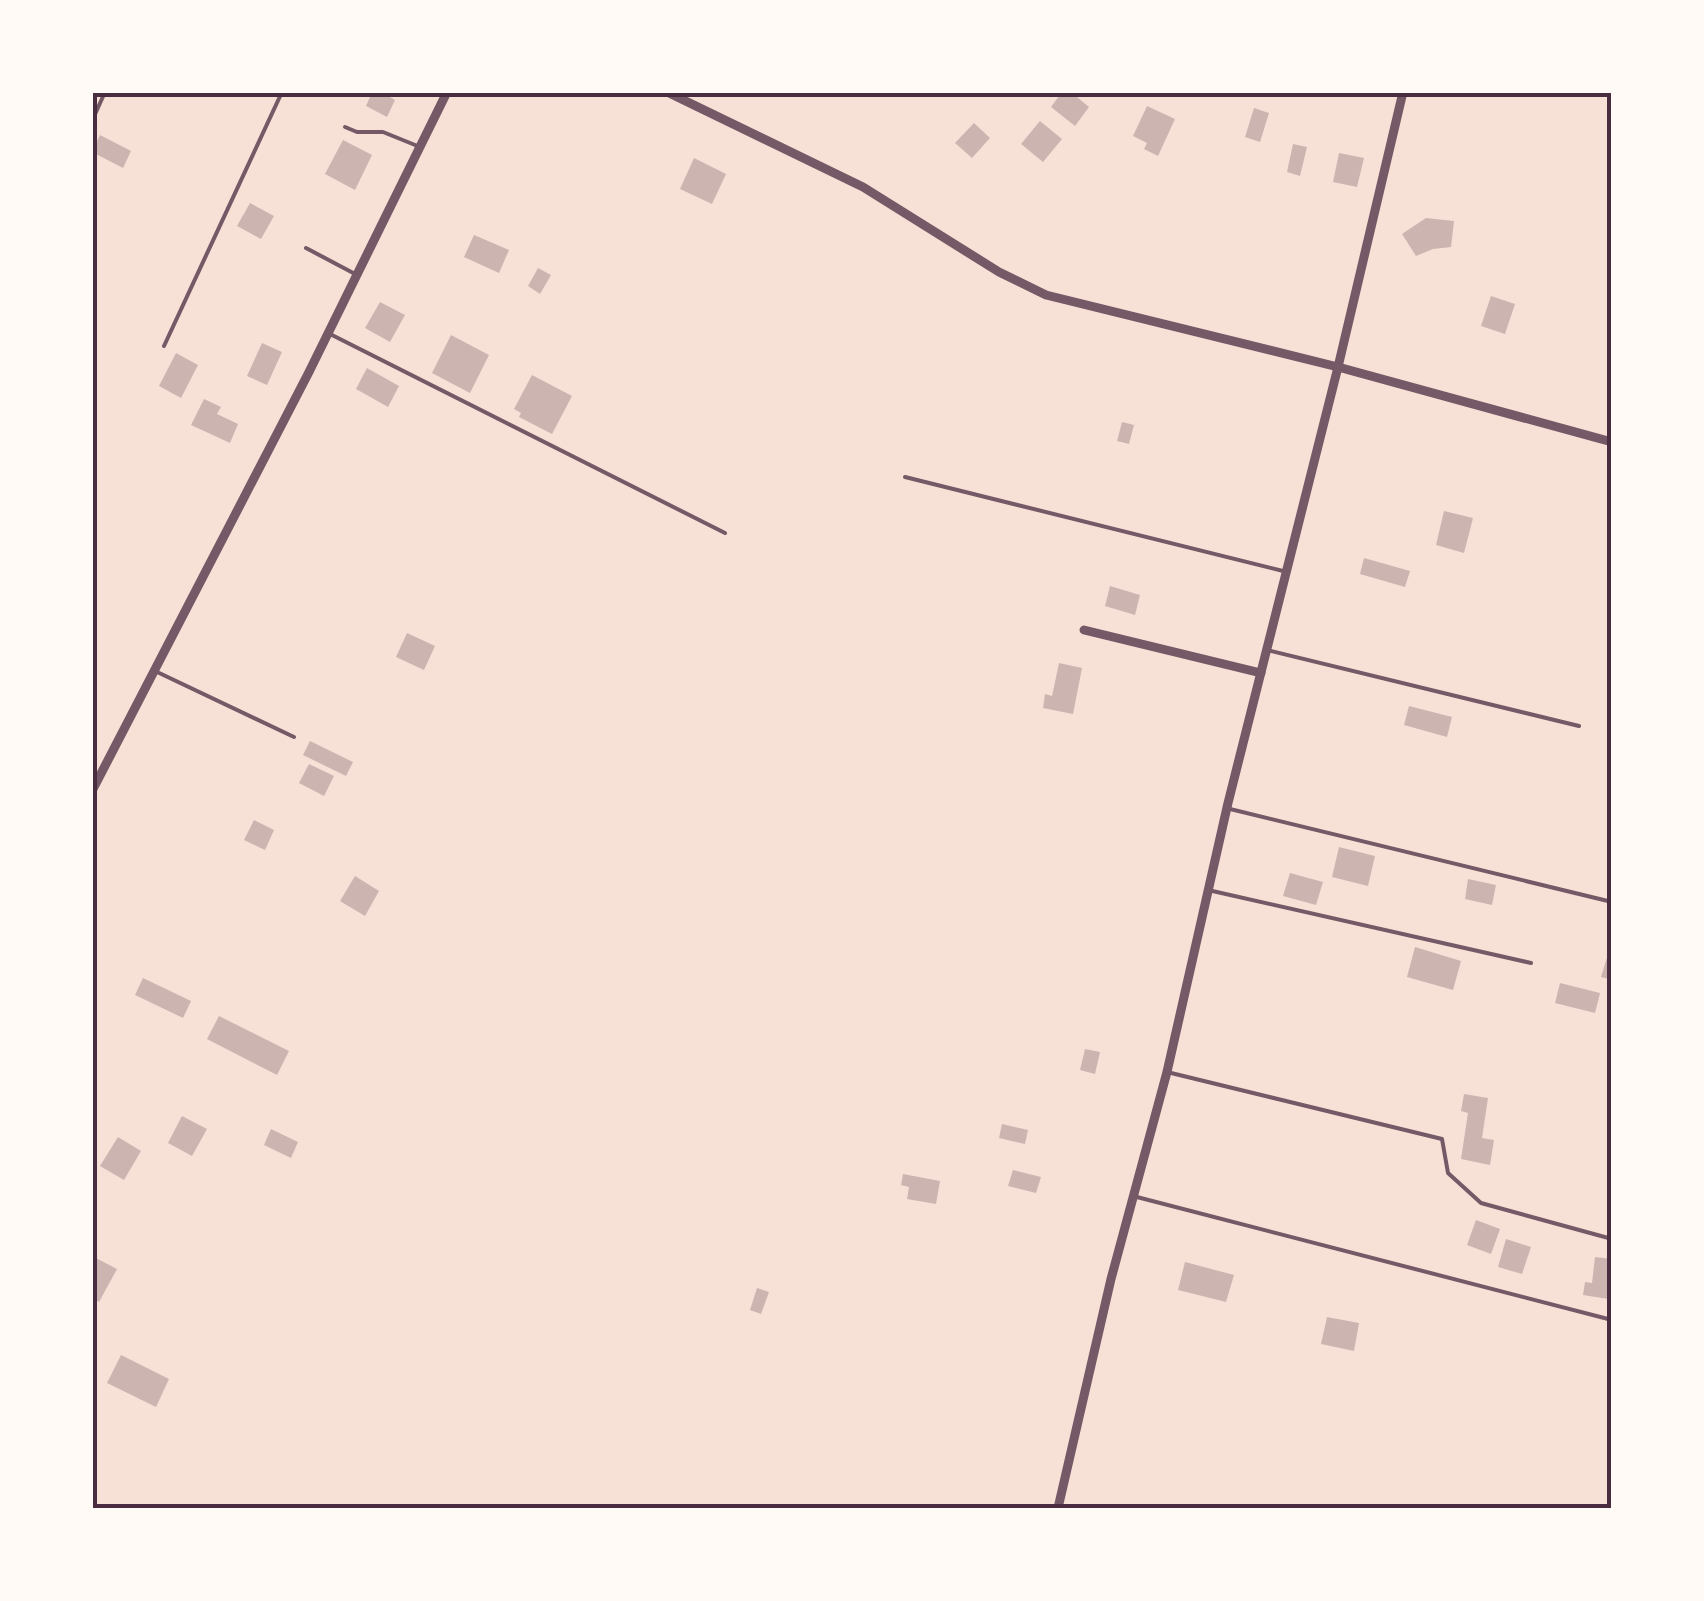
<svg xmlns="http://www.w3.org/2000/svg" width="1704" height="1601" font-family="'Work Sans',sans-serif">
<rect width="100%" height="100%" fill="#f7e1d7"/>
<g fill="#ccb4b1">
<polygon points="372,92 381,92 395,100 387,117 366,106"/>
<polygon points="1062,92 1071,92 1089,107 1075,126 1051,107"/>
<polygon points="1147,106 1175,119 1158,156 1144,149 1147,143 1133,136"/>
<polygon points="1254,108 1269,113 1260,142 1245,137"/>
<polygon points="1040,121 1062,139 1043,162 1021,144"/>
<polygon points="974,123 990,138 972,158 955,143"/>
<polygon points="100,135 131,151 123,168 92,152"/>
<polygon points="343,140 372,155 355,190 325,174"/>
<polygon points="1293,144 1307,147 1300,176 1287,172"/>
<polygon points="1339,153 1364,158 1357,187 1333,182"/>
<polygon points="694,158 726,174 712,204 680,189"/>
<polygon points="250,203 274,216 261,239 237,226"/>
<polygon points="1426,218 1454,221 1451,247 1433,249 1416,256 1402,234"/>
<polygon points="474,235 509,250 499,273 464,257"/>
<polygon points="538,268 551,275 540,294 528,286"/>
<polygon points="1491,296 1515,304 1505,334 1481,326"/>
<polygon points="380,302 405,315 390,342 365,328"/>
<polygon points="451,335 489,355 470,393 432,373"/>
<polygon points="262,343 282,352 267,385 247,376"/>
<polygon points="176,353 198,365 181,398 159,386"/>
<polygon points="367,368 399,386 388,407 356,389"/>
<polygon points="532,375 572,396 552,434 519,417 521,413 514,409"/>
<polygon points="204,399 221,407 217,414 238,424 230,443 191,425"/>
<polygon points="1122,422 1134,425 1129,444 1117,441"/>
<polygon points="1444,511 1473,518 1464,553 1436,545"/>
<polygon points="1364,558 1410,571 1405,587 1360,574"/>
<polygon points="1110,586 1140,595 1135,615 1105,606"/>
<polygon points="407,633 435,646 424,670 396,657"/>
<polygon points="1059,663 1082,668 1073,714 1043,708 1045,694 1052,696"/>
<polygon points="1409,706 1452,717 1447,737 1404,725"/>
<polygon points="310,741 353,762 346,776 303,755"/>
<polygon points="309,764 334,776 324,796 299,783"/>
<polygon points="254,820 274,830 265,850 244,840"/>
<polygon points="1339,847 1375,856 1368,886 1332,877"/>
<polygon points="1290,873 1323,882 1316,905 1283,896"/>
<polygon points="355,876 379,891 365,916 340,901"/>
<polygon points="1468,879 1496,885 1492,905 1465,899"/>
<polygon points="1415,947 1461,961 1453,990 1407,977"/>
<polygon points="1608,954 1612,955 1612,980 1601,977"/>
<polygon points="143,978 191,1001 183,1018 135,995"/>
<polygon points="1560,983 1600,993 1595,1013 1555,1003"/>
<polygon points="219,1016 289,1051 277,1075 207,1039"/>
<polygon points="1085,1049 1100,1052 1095,1074 1080,1070"/>
<polygon points="1464,1094 1488,1098 1482,1138 1494,1140 1490,1165 1461,1159 1468,1113 1461,1111"/>
<polygon points="182,1116 207,1129 192,1156 168,1143"/>
<polygon points="1002,1124 1028,1130 1025,1144 999,1138"/>
<polygon points="271,1129 298,1142 291,1158 264,1145"/>
<polygon points="118,1137 141,1151 124,1180 100,1166"/>
<polygon points="1013,1170 1041,1177 1036,1193 1008,1186"/>
<polygon points="903,1174 940,1181 936,1204 907,1199 909,1187 901,1185"/>
<polygon points="1476,1220 1500,1229 1491,1254 1467,1245"/>
<polygon points="1506,1239 1531,1247 1522,1274 1498,1267"/>
<polygon points="92,1256 117,1269 99,1302 92,1298"/>
<polygon points="1595,1257 1612,1259 1608,1299 1583,1295 1585,1282 1592,1283"/>
<polygon points="1185,1262 1234,1275 1226,1302 1178,1290"/>
<polygon points="757,1288 769,1292 761,1314 750,1310"/>
<polygon points="1327,1317 1359,1323 1354,1351 1321,1344"/>
<polygon points="121,1355 169,1379 156,1407 107,1383"/>
</g>
<g fill="none" stroke-linecap="round" stroke-linejoin="round">
<g stroke="#755966" stroke-width="4">
<polyline points="92,121 105,92"/>
<polyline points="345,127 357,132 383,132 420,147"/>
<polyline points="306,248 357,275"/>
<polyline points="328,333 725,533"/>
<polyline points="164,346 282,92"/>
<polyline points="905,477 1287,572"/>
<polyline points="1267,650 1579,726"/>
<polyline points="155,671 294,737"/>
<polyline points="1226,808 1612,902"/>
<polyline points="1208,890 1531,963"/>
<polyline points="1167,1072 1442,1139 1448,1173 1481,1203 1612,1239"/>
<polyline points="1133,1196 1612,1320"/>
</g>
<g stroke="#755966" stroke-width="9">
<polyline points="667,92 863,187 999,272 1046,295 1338,367 1612,442"/>
<polyline points="1084,630 1261,673"/>
<polyline points="92,791 309,372 447,92"/>
<polyline points="1058,1508 1111,1279 1167,1072 1228,803 1338,367 1403,92"/>
</g>
</g>
<rect width="1704" height="1601" fill="none" stroke="#fffaf5" stroke-width="190"/>
<rect x="95" y="95" width="1514" height="1411" fill="none" stroke="#4a2c40" stroke-width="4"/>
</svg>
